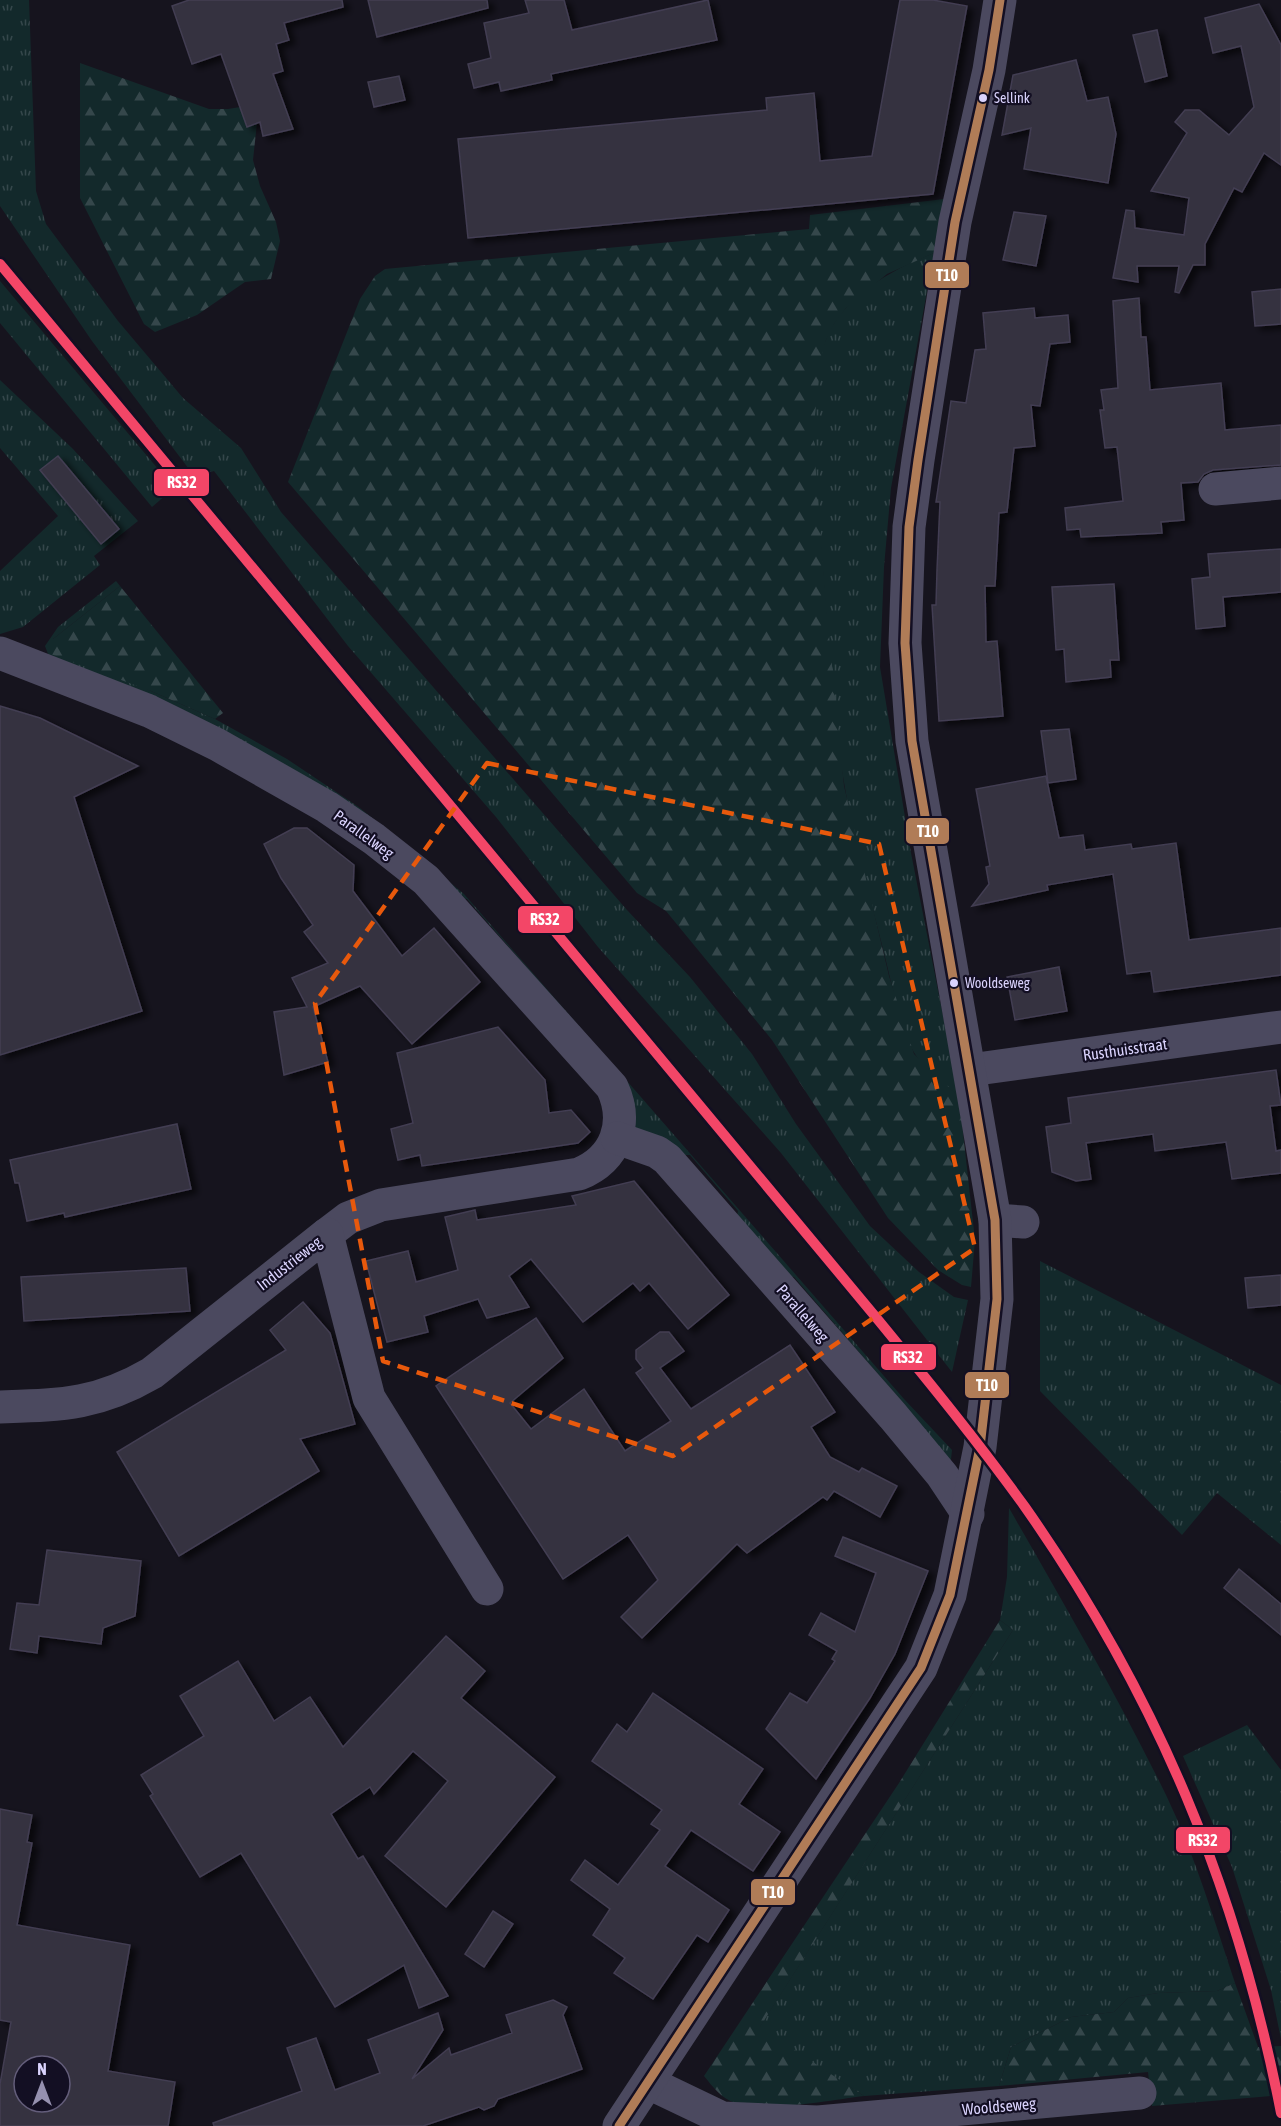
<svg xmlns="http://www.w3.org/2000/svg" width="1281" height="2126" font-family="'Asap Condensed',sans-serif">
<defs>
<pattern id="grass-tufts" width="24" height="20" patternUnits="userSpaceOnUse" patternTransform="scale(1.5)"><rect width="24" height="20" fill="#13292b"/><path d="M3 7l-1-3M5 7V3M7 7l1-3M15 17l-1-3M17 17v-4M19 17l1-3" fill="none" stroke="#35474b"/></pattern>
<pattern id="forest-firs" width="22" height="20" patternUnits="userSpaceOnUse" patternTransform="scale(1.5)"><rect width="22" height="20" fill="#13292b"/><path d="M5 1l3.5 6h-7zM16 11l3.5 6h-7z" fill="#35474b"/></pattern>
<filter id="shadow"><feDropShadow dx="6" dy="4" stdDeviation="3" flood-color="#0009"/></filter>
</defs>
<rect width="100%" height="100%" fill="#16141e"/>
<g fill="url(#grass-tufts)">
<polygon points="0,0 29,0 36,191 46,224 118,321 183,398 241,448 281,512 627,910 690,977 752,1054 796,1124 870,1226 919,1272 954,1297 968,1300 952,1372 781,1153 598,947 496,817 348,646 214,471 195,477 92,341 0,206"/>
<path d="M934,253L891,488L884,567L880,667L911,853L959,1097C945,1084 925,1070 915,1054C906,1041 891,983 887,965C873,906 855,848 845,788C831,709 828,627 821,546C815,483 804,403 825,342C841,297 893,269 934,253Z"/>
<polygon points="0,281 174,488 152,507 0,323"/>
<polygon points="0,380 73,449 138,521 94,556 100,565 23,627 0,634 0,571 58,516 0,448"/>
<polygon points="116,581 120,586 53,639 151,691 215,719 287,759 360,808 464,894 904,1399 952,1450 950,1468 903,1403 794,1277 782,1276 736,1221 738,1211 690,1155 678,1155 641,1135 529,977 529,970 467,899 459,898 50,659 45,646 58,627"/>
<polygon points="1040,1261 1281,1385 1281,1545 1217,1493 1182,1535 1040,1391"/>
<path d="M1009,1508C1063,1602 1118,1697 1166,1795C1195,1855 1214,1920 1235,1983L1217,1991L1158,1993L1128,1998L1114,2012L1071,2017L1011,2047L999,2086L864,2096L759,2028L1013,1630L1000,1620L1007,1577Z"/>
<polygon points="1247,1725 1281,1770 1281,2039 1271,1990 1232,1867 1183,1756"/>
</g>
<g fill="url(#forest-firs)">
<polygon points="80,63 209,109 228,109 259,104 253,160 260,186 276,222 280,241 271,279 245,282 197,315 155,332 144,324 80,198"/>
<polygon points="944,199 934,253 887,274 846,308 834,324 826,340 821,359 813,434 827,615 844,786 889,976 914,1054 959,1097 975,1240 971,1287 962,1285 938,1270 888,1218 772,1040 666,911 637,893 288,482 360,299 375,276 385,269 809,229 810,215"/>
<polygon points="120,586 223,713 215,719 151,691 48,653 53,639"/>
<path d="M1000,1620L1013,1630L760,2027L864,2096C831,2100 764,2113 735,2103C721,2098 713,2087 704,2076L899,1783Z"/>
<polygon points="1235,1983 1258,2047 1281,2046 1281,2120 1271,2096 1152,2106 1148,2072 999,2086 1011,2047 1071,2017 1114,2012 1128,1998 1158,1993 1217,1991"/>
</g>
<g fill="#343240" stroke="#433e52" stroke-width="1.5" fill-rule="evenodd" filter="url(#shadow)">
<polygon points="189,0 342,0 343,7 284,23 289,40 276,44 283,71 273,74 293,129 263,136 260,122 247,127 221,54 192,64 172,6"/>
<polygon points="368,0 487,0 488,8 377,37"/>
<polygon points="525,0 564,0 572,30 708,0 717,40 551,74 552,80 501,91 499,82 474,88 468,64 491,58 484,23 529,13"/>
<polygon points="900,0 933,0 967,6 933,194 468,238 458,139 767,110 766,98 814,93 820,161 872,156"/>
<polygon points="1259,4 1281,45 1281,165 1264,153 1242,192 1234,188 1205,244 1205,265 1193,265 1179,293 1175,292 1179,266 1137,266 1138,282 1113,278 1126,210 1134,211 1135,228 1184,235 1189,198 1151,191 1187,133 1175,122 1185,110 1199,110 1229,135 1254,107 1241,46 1213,53 1205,18"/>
<polygon points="1157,30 1167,76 1145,82 1133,35"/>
<polygon points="1076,60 1087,101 1108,97 1116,134 1108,183 1024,169 1031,128 1002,135 1013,75"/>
<polygon points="399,76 405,100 374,107 368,82"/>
<polygon points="1014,212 1046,216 1036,266 1003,260"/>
<polygon points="1281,289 1281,324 1255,326 1252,292"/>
<polygon points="1139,298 1141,337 1146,337 1150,390 1221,383 1225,430 1281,425 1281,465 1213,470 1204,474 1198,482 1181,483 1184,520 1161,522 1162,533 1081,537 1080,529 1067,530 1065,508 1123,501 1117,447 1105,448 1100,410 1104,410 1101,390 1118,388 1113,301"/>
<polygon points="1034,308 1035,318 1068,315 1070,342 1050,344 1040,406 1031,405 1035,446 1014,448 1007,512 999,513 995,586 985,586 986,642 997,641 1003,716 939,721 932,605 936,605 937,570 940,502 936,502 951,401 966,403 975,350 986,349 983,313"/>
<polygon points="58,456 119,529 101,544 40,470"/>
<polygon points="1281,549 1281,592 1223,597 1225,626 1196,629 1192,579 1210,577 1208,554"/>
<polygon points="1114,584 1119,660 1110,660 1111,677 1066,682 1064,649 1056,650 1052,587"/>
<polygon points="0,706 40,718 138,766 74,797 142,1011 0,1055"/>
<polygon points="1069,729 1076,779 1048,783 1041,731"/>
<polygon points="1046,776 1059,838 1083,835 1085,850 1131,844 1132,849 1176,843 1189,940 1281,928 1281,975 1154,992 1151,971 1127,974 1113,874 1047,885 1048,890 972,906 989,884 986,867 990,866 976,789"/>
<polygon points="294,828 307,828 354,865 353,891 402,956 434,928 480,982 412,1044 360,986 313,1007 328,1062 284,1075 274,1012 307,1007 292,978 328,963 304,932 313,925 281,878 264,844"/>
<polygon points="1059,967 1067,1011 1015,1020 1007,977"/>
<polygon points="498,1027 545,1080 549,1113 571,1110 590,1132 578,1143 422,1166 420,1155 398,1160 391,1129 413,1123 397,1053"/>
<polygon points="1276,1070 1281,1105 1270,1106 1276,1151 1281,1150 1281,1173 1232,1179 1226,1142 1155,1151 1153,1134 1086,1143 1091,1179 1076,1181 1052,1172 1046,1127 1071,1123 1068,1098"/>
<polygon points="177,1124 191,1189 65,1217 64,1213 27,1221 19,1183 15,1183 10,1160"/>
<polygon points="634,1181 729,1295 688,1329 649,1283 640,1291 633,1283 583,1322 531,1259 509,1276 529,1307 487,1318 478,1299 424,1316 428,1332 387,1342 366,1261 408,1251 416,1282 458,1270 445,1217 475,1210 477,1220 576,1205 572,1196"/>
<polygon points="186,1268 190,1311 24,1321 21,1277"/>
<polygon points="1281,1275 1281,1305 1248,1308 1245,1278"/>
<polygon points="303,1302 330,1333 355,1424 300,1439 319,1471 179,1556 117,1452 286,1350 270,1330"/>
<polygon points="536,1318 563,1358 510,1403 531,1429 584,1389 625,1451 671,1421 636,1373 643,1368 636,1359 636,1350 660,1332 669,1332 684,1351 660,1368 691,1409 790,1345 835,1412 811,1427 830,1457 859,1472 862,1468 897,1486 880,1517 834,1491 827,1500 823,1497 747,1553 737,1544 642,1638 621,1617 658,1580 628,1535 563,1579 436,1386"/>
<polygon points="843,1537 928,1571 895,1654 870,1698 816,1779 766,1729 790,1693 807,1703 835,1661 832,1659 837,1651 809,1635 821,1613 855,1632 876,1573 835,1556"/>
<polygon points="47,1550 141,1561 135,1616 103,1628 101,1644 39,1636 37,1653 10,1649 17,1603 39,1605"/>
<polygon points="1239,1569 1281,1604 1281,1635 1224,1588"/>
<polygon points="446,1636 485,1671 461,1698 555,1777 446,1907 385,1856 448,1781 413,1751 374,1794 370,1787 331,1814 358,1859 363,1856 448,1996 419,2008 404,1965 335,2007 241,1853 200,1877 150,1796 153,1794 141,1775 204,1736 180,1696 238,1661 274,1721 310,1697 343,1747"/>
<polygon points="653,1693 763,1769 739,1804 780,1832 753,1871 691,1830 665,1866 729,1910 708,1942 697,1935 653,1999 614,1973 625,1958 593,1935 610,1909 571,1880 585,1860 618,1885 660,1830 651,1824 662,1810 592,1761 617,1724 627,1732"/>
<path d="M0,1809L32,1815L27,1842L32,1843L17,1925L130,1945L108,2071L175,2082L168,2126H0V2084L11,2022L0,2020ZM24,2066H60V2102H24Z"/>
<polygon points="493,1911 513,1924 484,1967 465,1954"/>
<polygon points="553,2000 567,2007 563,2015 582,2069 498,2099 494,2106 484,2110 479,2107 423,2126 214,2126 213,2123 302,2091 287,2048 316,2038 335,2090 380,2073 368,2040 438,2013 443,2030 412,2079 449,2048 451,2055 512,2033 506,2015"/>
</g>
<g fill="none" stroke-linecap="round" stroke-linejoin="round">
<g stroke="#4b495f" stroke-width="33">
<polyline points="1215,489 1281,483"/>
<path d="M0,653L149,711L218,745L327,807L374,839L426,880L612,1087C629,1123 616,1159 579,1174L381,1205L348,1218L327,1234"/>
<polyline points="970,1070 1281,1027"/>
<polyline points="617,1138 657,1152 667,1159 893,1416 942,1475 968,1514"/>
<polyline points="995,1220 1023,1222"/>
<path d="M0,1407C61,1405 97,1405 152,1373L327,1234L369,1398L487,1589"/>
<polyline points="649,2083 722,2118 818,2122 1140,2093"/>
<polyline points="619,2126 921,1668 950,1595 980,1447 997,1299 995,1220 912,741 905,643 909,527 918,460 955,222 989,70 1000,0"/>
</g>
<g stroke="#130f23" stroke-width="14">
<polyline id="bus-1" points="619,2126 921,1668 950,1595 980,1447 997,1299 995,1220 912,741 905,643 909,527 918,460 955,222 989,70 1000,0"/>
</g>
<use href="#bus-1" stroke="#b07c57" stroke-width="9"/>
<g stroke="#130f23" stroke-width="15">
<path id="rail-1" d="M0,264L879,1321C929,1382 979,1443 1025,1507C1157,1695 1237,1888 1281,2113"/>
</g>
<use href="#rail-1" stroke="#f34667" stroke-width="10"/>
</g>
<path fill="none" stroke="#e8590c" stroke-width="4.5" stroke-dasharray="12 8" stroke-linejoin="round" d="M487,763L879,844L975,1248L673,1456L383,1361L315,1003Z"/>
<g fill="#dad3fd" stroke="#130f23" stroke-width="2">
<circle cx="983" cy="98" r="5"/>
<circle cx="954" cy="983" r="5"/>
</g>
<g text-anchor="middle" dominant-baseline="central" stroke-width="4.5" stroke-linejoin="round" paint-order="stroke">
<g font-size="14" fill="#dad3fd" stroke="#130f23" text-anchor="start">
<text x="994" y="98">Sellink</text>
<text x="965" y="983">Wooldseweg</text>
</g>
<g font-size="16" fill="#dad3fd" stroke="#130f23">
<text transform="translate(364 834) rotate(36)">Parallelweg</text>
<text transform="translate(1125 1049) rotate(-8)">Rusthuisstraat</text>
<text transform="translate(289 1263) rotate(-38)">Industrieweg</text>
<text transform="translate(803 1313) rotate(49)">Parallelweg</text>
<text transform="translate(999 2106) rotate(-5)">Wooldseweg</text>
</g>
</g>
<g stroke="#130f23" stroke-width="2">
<rect x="924" y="261" width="46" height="28" rx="6" fill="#b07c57"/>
<rect x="153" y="468" width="57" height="29" rx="6" fill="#f34667"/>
<rect x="905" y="817" width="45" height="28" rx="6" fill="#b07c57"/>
<rect x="517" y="905" width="57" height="29" rx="6" fill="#f34667"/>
<rect x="880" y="1343" width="57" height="28" rx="6" fill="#f34667"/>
<rect x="964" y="1371" width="46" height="28" rx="6" fill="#b07c57"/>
<rect x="1175" y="1826" width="56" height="28" rx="6" fill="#f34667"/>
<rect x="750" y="1878" width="46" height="28" rx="6" fill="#b07c57"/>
</g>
<g font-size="16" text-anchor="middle" font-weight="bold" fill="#fff">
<text x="947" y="281">T10</text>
<text x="182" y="488">RS32</text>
<text x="928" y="837">T10</text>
<text x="545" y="925">RS32</text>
<text x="908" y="1363">RS32</text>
<text x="987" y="1391">T10</text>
<text x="1203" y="1846">RS32</text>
<text x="773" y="1898">T10</text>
</g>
<g transform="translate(42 2084)"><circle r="28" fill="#130f23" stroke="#635d7a" stroke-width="1.5"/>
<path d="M0-4.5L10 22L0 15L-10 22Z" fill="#9590af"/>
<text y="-9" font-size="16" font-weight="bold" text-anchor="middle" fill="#dad3fd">N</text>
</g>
</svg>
